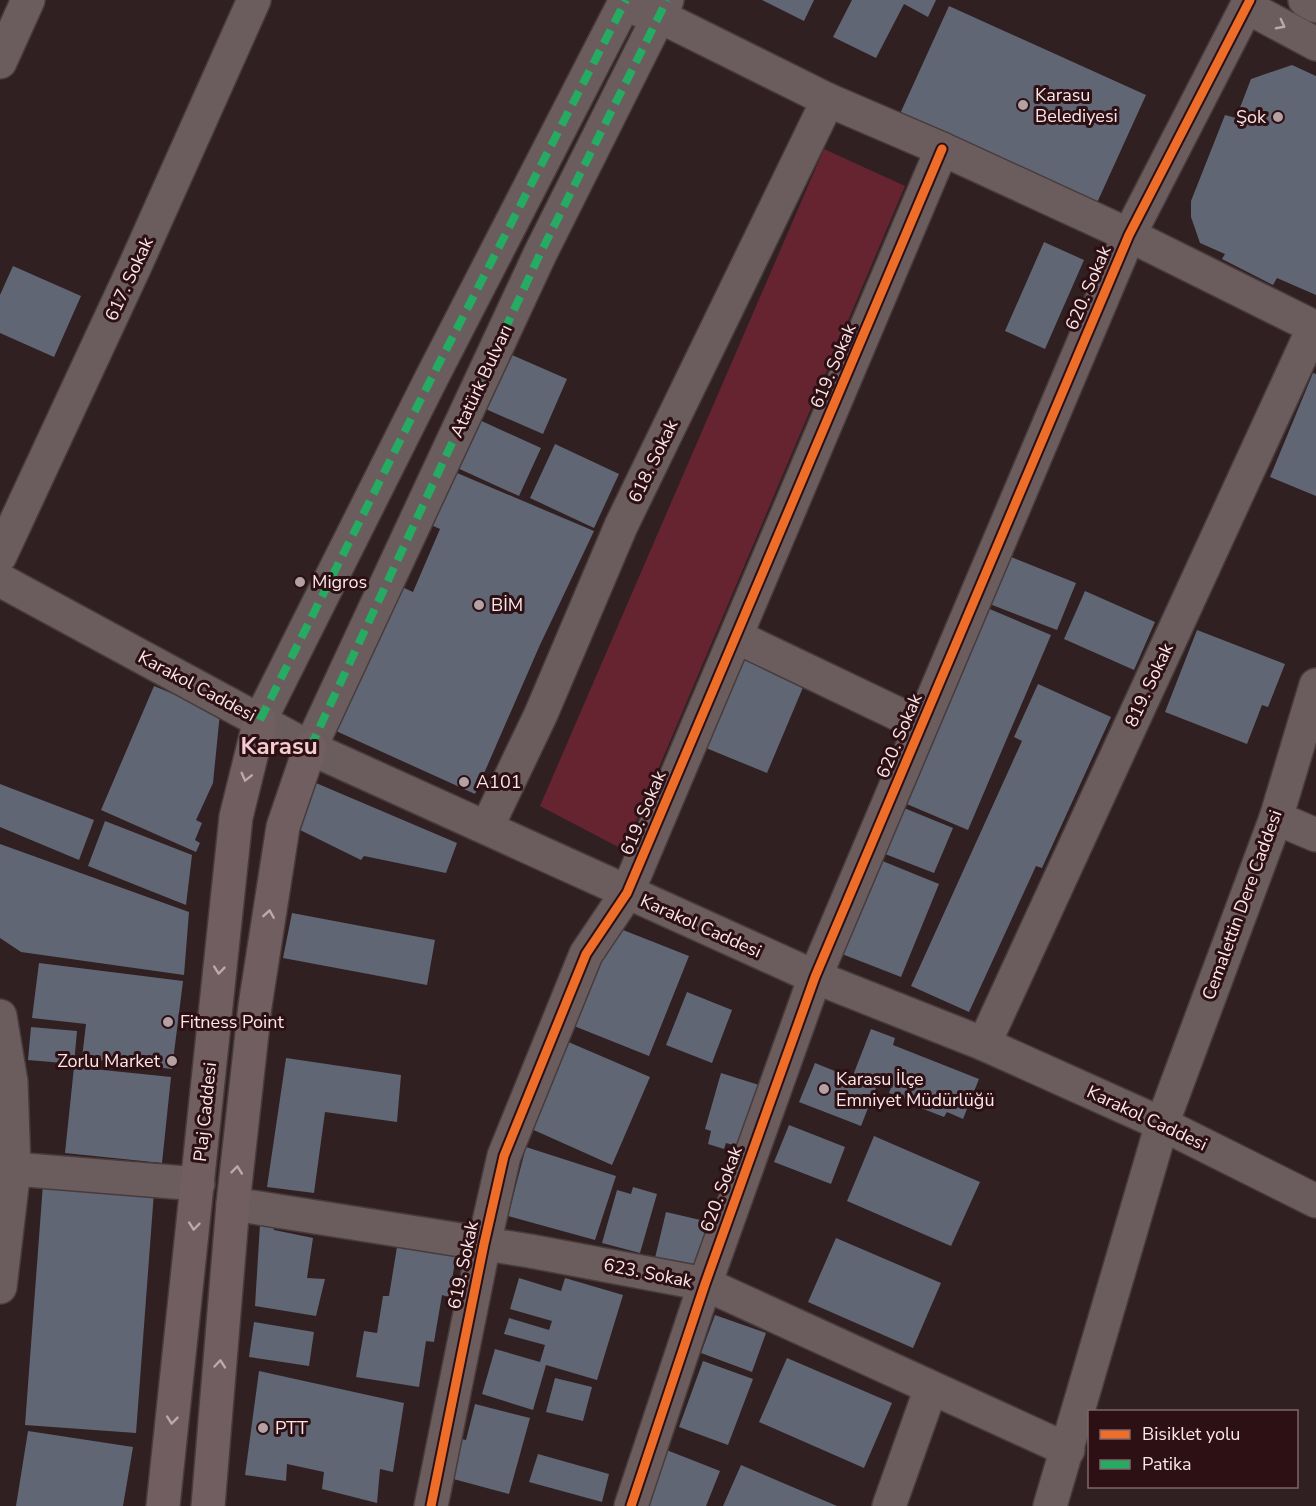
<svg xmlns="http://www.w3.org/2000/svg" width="1316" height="1506" font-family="'Nunito Sans',sans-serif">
<rect width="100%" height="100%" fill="#302022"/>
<polygon fill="#662431" points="824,149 905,186 624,850 540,806"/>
<g fill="#606673">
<polygon points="762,0 814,0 804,21"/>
<polygon points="852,0 936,0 928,17 904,4 876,58 833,37"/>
<polygon points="949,6 1146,95 1096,205 899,116"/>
<polygon points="1292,65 1316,76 1316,295 1277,278 1273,285 1222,259 1225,254 1200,243 1191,217 1191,201 1225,115 1236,118 1251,79"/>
<polygon points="1044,242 1084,260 1045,349 1005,331"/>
<polygon points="13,266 81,296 54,357 0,333 0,295"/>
<polygon points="505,352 567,379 543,434 481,407"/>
<polygon points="1313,373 1316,374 1316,496 1270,477"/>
<polygon points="475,418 541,448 519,496 453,466"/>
<polygon points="555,444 619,474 594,528 530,498"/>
<polygon points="450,470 594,531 539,647 475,794 336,731 402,587 413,592 440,529 429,524"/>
<polygon points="1006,555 1076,583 1057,630 987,603"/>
<polygon points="1085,591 1155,622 1134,670 1064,639"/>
<polygon points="985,607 1051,635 968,830 902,802"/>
<polygon points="1197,630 1285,664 1268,707 1262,705 1247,744 1165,712"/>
<polygon points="744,660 804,685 767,773 706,748"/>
<polygon points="1038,684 1111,717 1042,868 1036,866 969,1012 911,986 1022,741 1014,737"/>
<polygon points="154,686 220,713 213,783 196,820 202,823 195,840 200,843 196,852 101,810"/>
<polygon points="316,783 457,843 446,873 364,856 361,860 300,830"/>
<polygon points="0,784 94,820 79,860 0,827"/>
<polygon points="904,808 953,828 934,873 885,854"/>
<polygon points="105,821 192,855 186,905 88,866"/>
<polygon points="0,844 189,912 184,975 21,952 0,938"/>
<polygon points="880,860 939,884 901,977 842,954"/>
<polygon points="292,913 435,940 427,985 283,958"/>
<polygon points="613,926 689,956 649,1056 574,1026"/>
<polygon points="39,963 183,981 172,1069 82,1058 86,1024 32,1018"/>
<polygon points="687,992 732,1010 712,1063 666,1045"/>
<polygon points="31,1027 77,1031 74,1064 28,1060"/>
<polygon points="871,1029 895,1038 893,1045 979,1079 963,1119 947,1112 944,1117 921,1108 924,1100 913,1097 912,1101 889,1093 892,1085 879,1080 861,1126 799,1102 815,1063 852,1078"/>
<polygon points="566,1041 650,1077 612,1165 527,1127"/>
<polygon points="286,1058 401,1075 397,1122 325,1112 314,1193 267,1187"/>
<polygon points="74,1067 171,1077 162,1163 65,1153"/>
<polygon points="721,1073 759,1085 740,1147 726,1143 724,1149 708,1144 711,1131 705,1129"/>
<polygon points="789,1125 845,1147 831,1184 774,1162"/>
<polygon points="874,1136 980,1182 951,1246 847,1201"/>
<polygon points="526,1147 616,1176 595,1240 508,1216"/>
<polygon points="43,1184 154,1192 136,1433 25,1425"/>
<polygon points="633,1187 657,1194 640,1253 602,1243 617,1190 631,1194"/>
<polygon points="666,1212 709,1222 698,1268 655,1258"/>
<polygon points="260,1224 272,1224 274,1230 313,1238 307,1278 325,1279 316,1316 255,1306"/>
<polygon points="836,1238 941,1283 913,1348 808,1302"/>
<polygon points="397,1247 456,1256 449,1297 442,1295 434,1342 426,1341 419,1387 356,1377 364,1331 377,1333 383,1296 389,1296"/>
<polygon points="519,1278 561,1291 565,1278 623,1295 597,1380 546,1365 533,1410 482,1394 495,1349 540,1362 545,1345 504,1334 509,1318 549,1330 552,1321 510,1309"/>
<polygon points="715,1315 766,1333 752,1372 701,1353"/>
<polygon points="254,1322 314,1332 309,1366 249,1357"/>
<polygon points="787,1358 892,1403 864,1468 759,1422"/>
<polygon points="703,1361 753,1379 728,1445 679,1427"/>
<polygon points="259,1371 404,1403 393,1472 380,1469 377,1503 322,1489 324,1472 287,1464 286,1481 245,1475"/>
<polygon points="555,1378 592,1387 583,1421 546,1412"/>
<polygon points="475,1404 530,1418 509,1494 446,1477 457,1438 466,1440"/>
<polygon points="28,1431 133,1447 123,1506 16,1506"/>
<polygon points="664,1449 720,1471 706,1506 642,1506"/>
<polygon points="538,1454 609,1474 602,1502 529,1482"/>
<polygon points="741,1465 837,1506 723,1506"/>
</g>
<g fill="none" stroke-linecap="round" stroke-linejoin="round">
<g stroke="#483b3c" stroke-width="36">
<g id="street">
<polyline points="639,10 659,16 828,100 942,149 1129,235 1316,328"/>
<polyline points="0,62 28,0"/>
<polyline points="0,556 135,266 254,0"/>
<polyline points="737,637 921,725"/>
<polyline points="260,720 431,379 626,0"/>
<polyline points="310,748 540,254 667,0"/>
<polyline points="1276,818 1316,835"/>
<polyline points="487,827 541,714 621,526 828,100"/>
<polyline points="984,1044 1314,327"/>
<polyline points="14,1169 198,1184"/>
<polyline points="233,1204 530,1251 705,1284 1068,1450"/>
<polyline points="431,1506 484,1244 504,1156 586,954 627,893 942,149"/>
<polyline points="631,1506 705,1284 815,977 1129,235 1250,0"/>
<polyline points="889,1506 931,1388"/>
<polyline points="1050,1506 1162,1124 1276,818 1316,685"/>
</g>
</g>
<g stroke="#483b3c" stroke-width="36">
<g id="secondary">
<polyline points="1305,0 1316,6"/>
<polyline points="1247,7 1316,44"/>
<polyline points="0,580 310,748 815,977 984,1044 1162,1124 1316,1201"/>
<polyline points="0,1016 11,1082 14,1169 0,1287"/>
</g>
</g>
<g stroke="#483b3c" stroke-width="36">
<g id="primary">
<polyline points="163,1506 236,817 260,720"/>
<polyline points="208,1506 233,1204 255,1006 283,827 310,748"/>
</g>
</g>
<use href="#street" stroke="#6b5c5e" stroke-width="33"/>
<use href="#secondary" stroke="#6b5c5e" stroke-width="33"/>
<use href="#primary" stroke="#715e61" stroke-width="33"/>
<g stroke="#26ab63" stroke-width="8" stroke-dasharray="15 8" stroke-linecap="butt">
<polyline points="260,720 431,379 626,0"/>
<polyline points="310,748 540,254 667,0"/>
</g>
<g stroke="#2c1014" stroke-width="13">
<g id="cycleway">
<polyline points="431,1506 484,1244 504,1156 586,954 627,893 942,149"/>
<polyline points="631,1506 705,1284 815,977 1129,235 1250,0"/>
</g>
</g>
<use href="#cycleway" stroke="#ee6e29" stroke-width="9"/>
</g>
<defs><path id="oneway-chevron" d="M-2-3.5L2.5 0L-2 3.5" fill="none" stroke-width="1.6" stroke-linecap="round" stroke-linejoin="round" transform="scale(1.5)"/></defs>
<use stroke="#baa8aa" href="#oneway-chevron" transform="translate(1281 25) rotate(28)"/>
<g stroke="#bda9ab">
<use href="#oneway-chevron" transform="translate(246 777) rotate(104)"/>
<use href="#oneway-chevron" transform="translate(269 914) rotate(-81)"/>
<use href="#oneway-chevron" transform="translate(219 970) rotate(96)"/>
<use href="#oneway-chevron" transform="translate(237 1170) rotate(-84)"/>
<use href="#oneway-chevron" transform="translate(194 1226) rotate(96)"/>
<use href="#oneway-chevron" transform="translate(220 1364) rotate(-85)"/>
<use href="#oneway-chevron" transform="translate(172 1420) rotate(96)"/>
</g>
<g fill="#b4a1a3" stroke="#2c1014" stroke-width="2">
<circle cx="1023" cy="105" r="6"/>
<circle cx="1278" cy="117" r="6"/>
<circle cx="300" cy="582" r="6"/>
<circle cx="479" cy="605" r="6"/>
<circle cx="464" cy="782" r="6"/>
<circle cx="168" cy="1022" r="6"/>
<circle cx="172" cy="1061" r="6"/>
<circle cx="824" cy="1089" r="6"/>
<circle cx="263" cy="1428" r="6"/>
</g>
<g text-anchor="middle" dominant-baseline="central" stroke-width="6" stroke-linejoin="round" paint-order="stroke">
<g font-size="18" fill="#fbe6e8" stroke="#2c1014" text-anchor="start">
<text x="1035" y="95">Karasu<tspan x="1035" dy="21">Belediyesi</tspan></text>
<text x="1266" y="117" text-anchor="end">Şok</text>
<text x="312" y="582">Migros</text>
<text x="491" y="605">BİM</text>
<text x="476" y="782">A101</text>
<text x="180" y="1022">Fitness Point</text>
<text x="160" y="1061" text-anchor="end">Zorlu Market</text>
<text x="836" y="1079">Karasu İlçe<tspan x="836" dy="21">Emniyet Müdürlüğü</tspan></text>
<text x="275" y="1428">PTT</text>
</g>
<g font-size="18" fill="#fbe6e8" stroke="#2c1014">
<text transform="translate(129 279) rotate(-65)">617. Sokak</text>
<text transform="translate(1088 288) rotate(-67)">620. Sokak</text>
<text transform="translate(833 366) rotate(-67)">619. Sokak</text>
<text transform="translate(481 381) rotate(-65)">Atatürk Bulvarı</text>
<text transform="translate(653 461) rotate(-64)">618. Sokak</text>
<text transform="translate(1149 685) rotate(-65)">819. Sokak</text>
<text transform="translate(197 686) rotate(28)">Karakol Caddesi</text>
<text transform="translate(899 736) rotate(-67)">620. Sokak</text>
<text transform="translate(643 813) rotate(-67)">619. Sokak</text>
<text transform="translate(1242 905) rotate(-70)">Cemalettin Dere Caddesi</text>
<text transform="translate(701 926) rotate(24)">Karakol Caddesi</text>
<text transform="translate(205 1112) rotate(-84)">Plaj Caddesi</text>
<text transform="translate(1147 1118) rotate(25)">Karakol Caddesi</text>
<text transform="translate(721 1189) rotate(-70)">620. Sokak</text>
<text transform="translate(463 1265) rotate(-78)">619. Sokak</text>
<text transform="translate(648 1273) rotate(11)">623. Sokak</text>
</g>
<g font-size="24" font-weight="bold" fill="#f5cdd0" stroke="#2c1014">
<text x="279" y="746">Karasu</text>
</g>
</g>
<rect x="1088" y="1410" width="210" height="78" fill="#2c1014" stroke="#7f6669" stroke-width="1.5"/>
<rect x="1100" y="1430" width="30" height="9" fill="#ee6e29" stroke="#7f6669" stroke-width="1.5"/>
<text x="1142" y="1440" font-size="18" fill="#fbe6e8">Bisiklet yolu</text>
<rect x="1100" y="1460" width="30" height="9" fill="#26ab63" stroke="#7f6669" stroke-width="1.5"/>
<text x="1142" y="1470" font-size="18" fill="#fbe6e8">Patika</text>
</svg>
